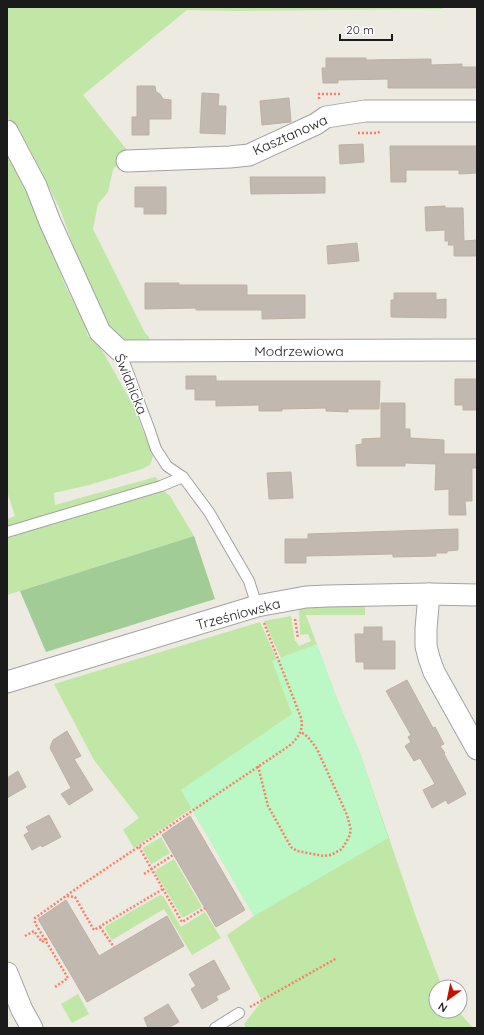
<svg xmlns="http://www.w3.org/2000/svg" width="484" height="1035" font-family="Quicksand,sans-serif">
<rect width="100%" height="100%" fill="#edeae1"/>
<g fill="#c1e7a6">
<polygon points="7,7 443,7 443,9 236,11 187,10 83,95 127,150 113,170 108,192 98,204 93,229 145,333 149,337 150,341 130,346 109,331 81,274 74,248 60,209 31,152 7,116"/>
<path d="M7,157L27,184L65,285L85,325L88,337L94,336L133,405L153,456L150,465L142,469L89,485L54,493L55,505L155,477C163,483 160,489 170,496L194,536L7,595V519L15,516L7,491Z"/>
<polygon points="361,604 365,606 365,615 306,615 339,704 360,753 416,917 442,987 436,987 436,1011 458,1011 473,1028 246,1028 244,1024 262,1001 227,935 254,916 194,813 211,802 324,858 281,658 264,621 291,616 295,641 296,641 299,646 311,641 308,634 300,635 299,608"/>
<polygon points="260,622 277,660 298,718 291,741 134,848 123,830 139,818 94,760 54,684"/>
<polygon points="161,837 170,853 152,864 151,864 143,850 143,848"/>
<polygon points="174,859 202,907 184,917 182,917 155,872 156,870"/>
<polygon points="160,895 163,896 181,927 205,912 221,938 192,955 164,909 112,940 105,929 106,926"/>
<polygon points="78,994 89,1014 72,1023 61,1004"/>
</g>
<polygon fill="#a2cc95" points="194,536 215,599 46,652 20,591"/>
<polygon fill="#bcf8c5" points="317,644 339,704 360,753 388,838 254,916 181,790 292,714 272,661"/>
<g fill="#c1b8b0" stroke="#beb1a3">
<polygon points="326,58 366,58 366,60 431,59 431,65 462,64 462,67 477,67 477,88 388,88 388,79 338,80 338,83 323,83 322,68 326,68"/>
<polygon points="137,86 155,86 156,92 160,94 163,99 171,100 171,119 149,119 149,135 132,135 132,117 137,117"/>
<polygon points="202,93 219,94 218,106 226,106 225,134 200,133"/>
<polygon points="289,98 291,122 262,125 260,101"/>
<polygon points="363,144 364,162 340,164 339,145"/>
<polygon points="390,146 477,146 477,173 459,174 459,170 406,170 406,182 391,182"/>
<polygon points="250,177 325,177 325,193 251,194"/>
<polygon points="135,187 166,187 166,214 144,214 144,207 135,207"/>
<polygon points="445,206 445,208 463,208 464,241 477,240 477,256 454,256 454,245 448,245 449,241 445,241 445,230 426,231 425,207"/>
<polygon points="357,243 359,261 328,264 327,246"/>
<polygon points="145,283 179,283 179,285 247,285 247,295 305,295 305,318 262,319 262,310 196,310 196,308 145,309"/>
<polygon points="394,293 436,293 436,300 446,299 446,318 391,317 391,300 394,300"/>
<polygon points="186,376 216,376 216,381 380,381 379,409 348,409 348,412 326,411 326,408 282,409 282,411 259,411 259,405 216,406 216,400 195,400 195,389 186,389"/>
<polygon points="455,379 477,379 477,410 463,410 463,405 455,405"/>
<polygon points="381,403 405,403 405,429 410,429 410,438 444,440 444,454 477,454 477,468 472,468 472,501 465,501 466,515 449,515 449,489 435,490 436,464 405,463 405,466 357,466 356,445 362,444 362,439 381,438"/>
<polygon points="291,472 293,498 269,499 267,473"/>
<polygon points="458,529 458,550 447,551 447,553 436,553 436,556 393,557 393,554 306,556 306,563 285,563 285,539 308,539 308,534"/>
<polygon points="364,627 382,627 382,641 395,641 395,669 364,669 364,662 356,662 355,634 364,634"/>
<polygon points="407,680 433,728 435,727 444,744 440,746 445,753 444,754 466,794 448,804 446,800 432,808 423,790 435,784 420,758 414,761 405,746 411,742 408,737 411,735 386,691"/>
<polygon points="67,731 81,756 74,759 93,790 69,805 61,794 71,788 50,748 53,740"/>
<polygon points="18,771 26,787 7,798 7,778"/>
<polygon points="49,815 61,837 42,847 41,845 32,850 24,835 29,832 26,827"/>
<polygon points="190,816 245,910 216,927 162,835"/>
<polygon points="66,900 99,956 167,916 184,946 87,1002 38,919"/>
<polygon points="214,960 230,989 216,996 218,1000 202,1009 191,989 196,986 189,974"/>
<polygon points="168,1004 179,1022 168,1028 148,1028 144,1018"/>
</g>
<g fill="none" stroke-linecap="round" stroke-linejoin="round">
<g stroke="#a2a2a2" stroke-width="12">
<g id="lane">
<polyline points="120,351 150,431 156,449 167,466 183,477 209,512 249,581 257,606"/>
<polyline points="7,532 161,486 183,477"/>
<polyline points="215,1028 239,1013"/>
</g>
</g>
<g stroke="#a2a2a2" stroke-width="23">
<g id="street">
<polyline points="7,131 36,186 50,222 100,332 120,351 477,350"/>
<polyline points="127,161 230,157 249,155 316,124 326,117 365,111 477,111"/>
<polyline points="429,594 426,629 426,646 429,658 434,672 477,749"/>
<polyline points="7,682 257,606 306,597 327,596 429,594 477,595"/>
<polyline points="7,973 22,1010 32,1028"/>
</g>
</g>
<g stroke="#f88067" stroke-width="2.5" stroke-dasharray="2 2" stroke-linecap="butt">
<polyline points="319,99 319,94 341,94"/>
<polyline points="358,133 378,133 380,131"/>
<polyline points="295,619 298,638"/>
<polyline points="258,766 268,806 291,847 297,851 313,854 324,856 331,855 342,849 349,837 351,830 347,815 317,749 308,737 301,732"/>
<polyline points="139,847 182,922 205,908"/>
<polyline points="144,874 173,855"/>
<polyline points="67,896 75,897 94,930 163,889"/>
<polyline points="100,927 114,947"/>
<polyline points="25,936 34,931 42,942 49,937"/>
<path d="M55,987L68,978L35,923V918L80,886L289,746C299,737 305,729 300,715L264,623"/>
<polyline points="250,1007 337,958"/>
</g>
<use href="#lane" stroke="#fff" stroke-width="10"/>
<use href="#street" stroke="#fff" stroke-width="21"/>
</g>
<g text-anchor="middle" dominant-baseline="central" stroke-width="3" stroke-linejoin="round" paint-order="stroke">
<g font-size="14" fill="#1b1b1b" stroke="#fff">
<text transform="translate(290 135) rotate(-24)">Kasztanowa</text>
<text x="299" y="351">Modrzewiowa</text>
<text transform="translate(131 384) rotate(68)">Świdnicka</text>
<text transform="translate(238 614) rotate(-15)">Trześniowska</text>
</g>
</g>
<rect width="484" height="1035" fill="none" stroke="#1b1b1b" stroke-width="16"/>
<g transform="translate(448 999) rotate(213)"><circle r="19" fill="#ffffff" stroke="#a4a4a4"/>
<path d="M0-3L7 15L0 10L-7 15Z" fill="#c41102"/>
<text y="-6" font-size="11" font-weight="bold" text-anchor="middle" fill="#1b1b1b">N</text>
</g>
<path d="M340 34v6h52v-6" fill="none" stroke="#1b1b1b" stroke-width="2"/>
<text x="346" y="34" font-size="12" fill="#1b1b1b" stroke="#ffffff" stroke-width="3" paint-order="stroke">20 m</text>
</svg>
